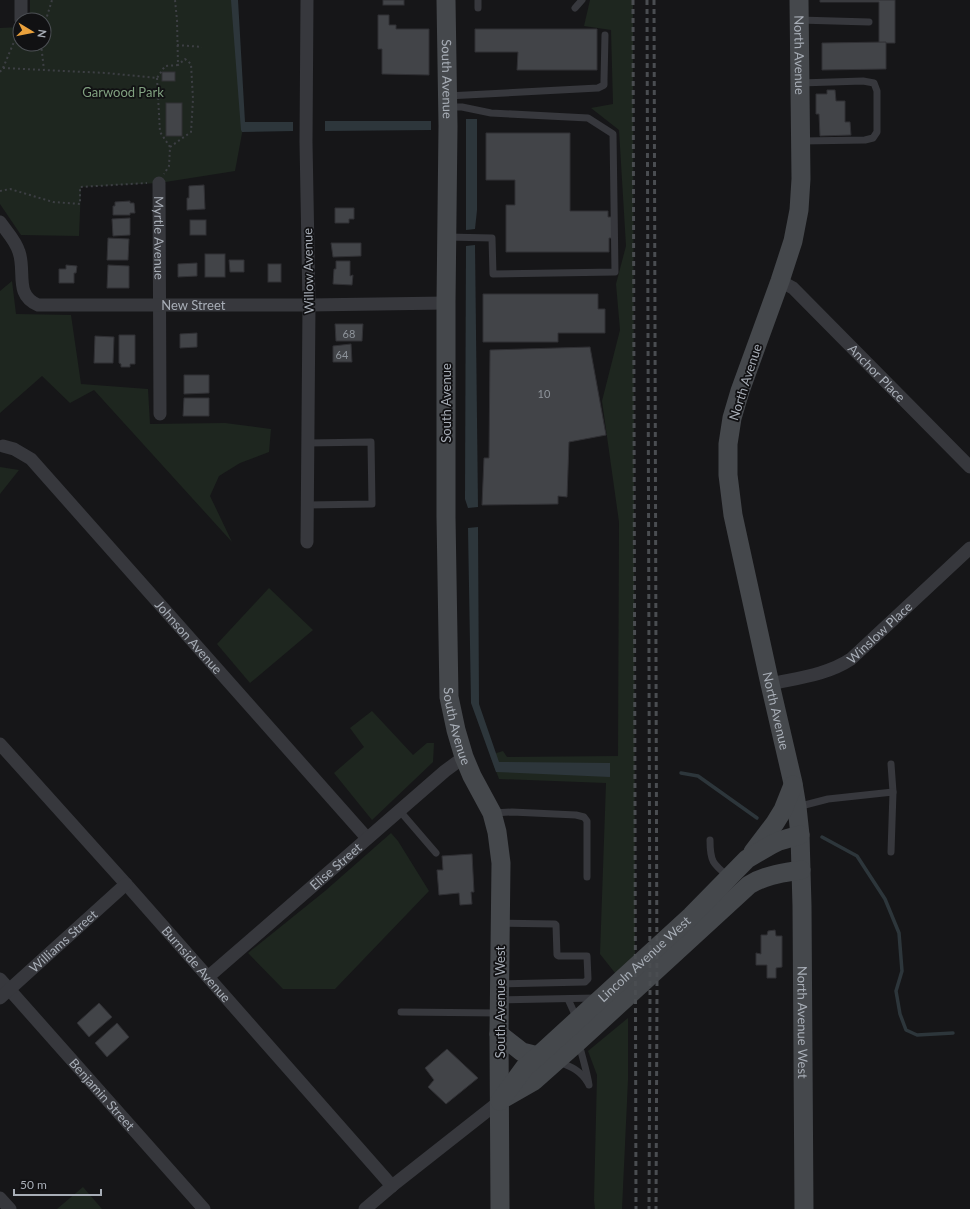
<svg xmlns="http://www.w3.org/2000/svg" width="970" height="1209" font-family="Lato,sans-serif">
<rect width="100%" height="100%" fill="#161618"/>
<g fill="#1e261f">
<polygon points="30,0 234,0 243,128 235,171 159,183 81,187 79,236 21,235 0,204 0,28 20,27 20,44 44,44 44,20 30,20"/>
<polygon points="590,0 633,0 635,969 619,978 600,954 606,783 499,779 490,755 503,751 507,757 618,756 619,522 602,401 620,330 616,284 626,246 619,130 591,108 613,104 611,30 584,26"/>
<polygon points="12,281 16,314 71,315 81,384 148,389 150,424 225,423 271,429 269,452 240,463 219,476 210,496 232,542 94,390 70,403 42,376 0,413 0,291"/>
<polygon points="0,467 19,470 0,494"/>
<polygon points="269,588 313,630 250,683 217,644"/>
<polygon points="372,711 413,755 427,743 434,743 433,762 372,820 334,773 364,747 350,728"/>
<polygon points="391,833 398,841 429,891 335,989 283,989 248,953 325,891"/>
<polygon points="628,1018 628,1080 622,1209 595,1209 594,1200 597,1075 588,1051"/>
<polygon points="83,1187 102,1209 57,1209"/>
</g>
<g fill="#2d363b">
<polygon points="231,0 238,0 245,122 293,122 293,131 242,132 241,130"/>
<polygon points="466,119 477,119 477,210 475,229 466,230"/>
<polygon points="325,121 431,121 431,130 325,131"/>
<polygon points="475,245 478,507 468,508 465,499 466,246"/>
<polygon points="478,527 479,704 499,762 610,763 610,777 496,772 471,703 468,528"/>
</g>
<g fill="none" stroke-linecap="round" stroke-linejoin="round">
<g stroke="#2d363b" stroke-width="3.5">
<polyline points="681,773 698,776 757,818"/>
<polyline points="822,837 857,856 885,899 899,933 902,971 896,991 900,1014 906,1030 917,1035 953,1033"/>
</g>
</g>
<g fill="#424448" stroke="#303034">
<rect x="383" y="0" width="21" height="5"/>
<polygon points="820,0 895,0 895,43 879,43 879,2 820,2"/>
<polygon points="378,15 389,15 389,25 396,25 396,29 429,29 429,75 382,74 382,49 378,49"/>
<polygon points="475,29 597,29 597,70 517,70 518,52 475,52"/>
<polygon points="886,42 886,69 822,70 822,43"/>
<rect x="162" y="72" width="13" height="9"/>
<polygon points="827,90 835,90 836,101 845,101 845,122 850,122 851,135 820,136 819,114 816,114 816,94 827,94"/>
<rect x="166" y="103" width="16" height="33"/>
<polygon points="486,133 570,133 570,211 608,211 608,217 612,217 612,238 609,238 609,252 506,252 506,205 515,205 515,180 486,180"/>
<polygon points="204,185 205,209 187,210 187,198 189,198 189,186"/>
<polygon points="130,201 130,203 134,203 135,213 130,213 130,215 113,215 113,206 115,206 115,202"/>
<polygon points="335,208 354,208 354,219 349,219 349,223 335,223"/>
<polygon points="130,218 130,235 113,236 112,219"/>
<rect x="190" y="220" width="16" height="15"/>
<polygon points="108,238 129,239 128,260 107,260"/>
<polygon points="331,243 361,243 361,256 333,257"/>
<rect x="205" y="254" width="20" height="23"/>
<polygon points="229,260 244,260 244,272 230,272"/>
<polygon points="336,261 350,261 350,276 353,275 352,285 333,284 334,269 336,269"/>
<polygon points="197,263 197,276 178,277 178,264"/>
<rect x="268" y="264" width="13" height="18"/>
<polygon points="66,265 77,266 76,273 74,273 74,283 59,283 59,269 66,269"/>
<polygon points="108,265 129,266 129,288 107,288"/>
<polygon points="483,294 598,294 598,309 605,309 605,333 558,333 558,342 483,342"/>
<polygon points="335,324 363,324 362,341 336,341"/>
<polygon points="197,333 197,347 180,348 180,334"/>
<polygon points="119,335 135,335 135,364 130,364 130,367 121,367 121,364 119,363"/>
<polygon points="95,336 114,337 113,363 94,363"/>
<polygon points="351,344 352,362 333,362 333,346"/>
<polygon points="590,347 606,435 569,442 567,497 558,496 558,504 482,505 484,458 489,458 490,350"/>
<polygon points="184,375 209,375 209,393 184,394"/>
<polygon points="184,398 209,398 209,416 183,416"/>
<polygon points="472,854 474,892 471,892 472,904 460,905 459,893 439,895 437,870 443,870 442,856"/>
<polygon points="775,930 776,936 782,936 782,967 776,968 776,978 767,978 767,965 756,965 756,953 761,954 761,935 767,935 768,931"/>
<polygon points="99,1003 112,1017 89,1037 77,1023"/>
<polygon points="117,1023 129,1037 107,1057 95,1043"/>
<polygon points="447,1049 478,1078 446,1104 428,1087 434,1080 425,1068"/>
</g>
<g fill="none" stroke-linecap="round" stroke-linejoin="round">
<g stroke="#3d3f44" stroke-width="2" stroke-dasharray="2 3" stroke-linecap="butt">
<polyline points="44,26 52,0"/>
<polyline points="41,44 44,70 106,73 157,78 165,66 178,65 177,20 175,0"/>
<polyline points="177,45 202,47"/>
<polyline points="3,68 44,70"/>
<polyline points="0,72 3,68 19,30"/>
<polyline points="157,78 160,132 170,147 169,166 164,174"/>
<polyline points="170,147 191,132 193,99 191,64 185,59 178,65"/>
<polyline points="0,191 10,189 53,202 80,204 80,187 147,183"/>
</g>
<g stroke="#37383d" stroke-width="7">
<polyline points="478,0 478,8"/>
<polyline points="575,8 582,0"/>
<polyline points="799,20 869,22"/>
<polyline points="800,83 863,81 874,83 877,91 877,132 873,138 865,140 801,141"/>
<polyline points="447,96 598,88 604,85 604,80 605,35"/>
<polyline points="447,237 492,238 493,274 615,272 613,134 588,118 491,113 462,107 448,107"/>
<polyline points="307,505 372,504 371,442 308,443"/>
<polyline points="891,764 893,792"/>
<polyline points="797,807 828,799 893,792 891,852"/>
<polyline points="399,810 436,853"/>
<polyline points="493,813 512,812 576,815 584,817 587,821 587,877"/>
<path d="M710,840C710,862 713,864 729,877"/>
<polyline points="500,984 585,982 588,979 587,956 559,956 557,955 556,925 555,924 501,923"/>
<polyline points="568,999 577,1019"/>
<polyline points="500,1000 596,998"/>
<polyline points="401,1012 499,1013"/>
<path d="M579,1043C582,1057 587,1071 589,1085"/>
<path d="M559,1062C572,1067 581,1071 588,1083"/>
</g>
<g stroke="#37383d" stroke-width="13">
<polyline points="21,0 21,20"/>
<path id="s1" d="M159,183L160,414"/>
<path id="s2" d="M0,222C7,232 16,241 19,252C26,272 14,295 38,305H309L446,303"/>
<path id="s3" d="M780,281L793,288L970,467"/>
<path id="s4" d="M3,446L14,449L31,459L367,838"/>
<polyline points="307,542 309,305 306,142 307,0"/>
<path id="s5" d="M770,684C797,678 827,675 851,659L970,548"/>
<path id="s6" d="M0,744L126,884L392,1186"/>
<path id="s7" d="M208,977L445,771L464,757"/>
<path id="s8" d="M0,979L204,1209"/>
<path id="s9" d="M0,998L126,884"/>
<polyline points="0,1198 10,1209"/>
<polyline points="365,1209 392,1186 500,1101"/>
</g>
<g stroke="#45484c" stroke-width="19">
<path id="s10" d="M446,0L448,126L446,303V517L449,697L456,730L464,757L472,776L492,813L497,832L501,863L499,1034L500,1209"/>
<path id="s11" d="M799,0L801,179L799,210L793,241L780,281L740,391L732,418L728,444V475L733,515L770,684L793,783L797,807L800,835L802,906L804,1209"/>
<polyline points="753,852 775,823 783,810 793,785"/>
<polyline points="499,1034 522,1052 538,1056"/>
<path d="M506,1097L534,1081L579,1041L749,885C765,875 783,873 801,870"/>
<path id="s12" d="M500,1101L525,1067L538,1056L691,916L747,859L771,845L779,841L800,835"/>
</g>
<g stroke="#4a4d51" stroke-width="3" stroke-dasharray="5 4" stroke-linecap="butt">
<polyline points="633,0 636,1209"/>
<polyline points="647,0 650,996 649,1209"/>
<polyline points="654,0 657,991 656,1209"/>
</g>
</g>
<g text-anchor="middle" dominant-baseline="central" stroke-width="3.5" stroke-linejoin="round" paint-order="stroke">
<g font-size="11" fill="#8e949b">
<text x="349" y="333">68</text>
<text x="342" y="354">64</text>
<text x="544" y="393">10</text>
</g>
<g font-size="13" fill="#a8aeb7" stroke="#111113">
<text stroke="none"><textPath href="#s11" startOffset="55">North Avenue</textPath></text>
<text stroke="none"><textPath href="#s10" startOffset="79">South Avenue</textPath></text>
<text stroke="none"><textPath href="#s1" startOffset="55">Myrtle Avenue</textPath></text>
<text transform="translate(308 271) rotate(-91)">Willow Avenue</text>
<text stroke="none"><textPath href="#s2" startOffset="251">New Street</textPath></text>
<text stroke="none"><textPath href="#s3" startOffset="134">Anchor Place</textPath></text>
<text transform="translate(745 382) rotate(-72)">North Avenue</text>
<text transform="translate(446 403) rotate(-90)">South Avenue</text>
<text stroke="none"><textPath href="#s5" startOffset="124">Winslow Place</textPath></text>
<text stroke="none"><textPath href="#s4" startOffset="269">Johnson Avenue</textPath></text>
<text stroke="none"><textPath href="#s11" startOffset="727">North Avenue</textPath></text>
<text stroke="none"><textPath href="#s10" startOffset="727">South Avenue</textPath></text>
<text stroke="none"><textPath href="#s7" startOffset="169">Elise Street</textPath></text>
<text stroke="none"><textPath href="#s9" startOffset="85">Williams Street</textPath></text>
<text stroke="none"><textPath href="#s12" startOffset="203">Lincoln Avenue West</textPath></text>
<text stroke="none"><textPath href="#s6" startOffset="295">Burnside Avenue</textPath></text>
<text transform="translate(500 1002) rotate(-90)">South Avenue West</text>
<text stroke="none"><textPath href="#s11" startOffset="1041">North Avenue West</textPath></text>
<text stroke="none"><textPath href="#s8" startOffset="154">Benjamin Street</textPath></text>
</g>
<g font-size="13" fill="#81a180" stroke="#111113">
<text x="123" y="92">Garwood Park</text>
</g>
</g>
<g transform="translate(32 32) rotate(100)"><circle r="19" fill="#111113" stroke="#4d5055"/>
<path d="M0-3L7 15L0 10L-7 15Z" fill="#eaa13c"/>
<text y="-6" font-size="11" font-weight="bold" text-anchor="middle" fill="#a8aeb7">N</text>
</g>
<path d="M14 1189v6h87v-6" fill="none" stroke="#a8aeb7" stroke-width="2"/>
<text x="20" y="1189" font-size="12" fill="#a8aeb7" stroke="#111113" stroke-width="3" paint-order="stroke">50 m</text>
</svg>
